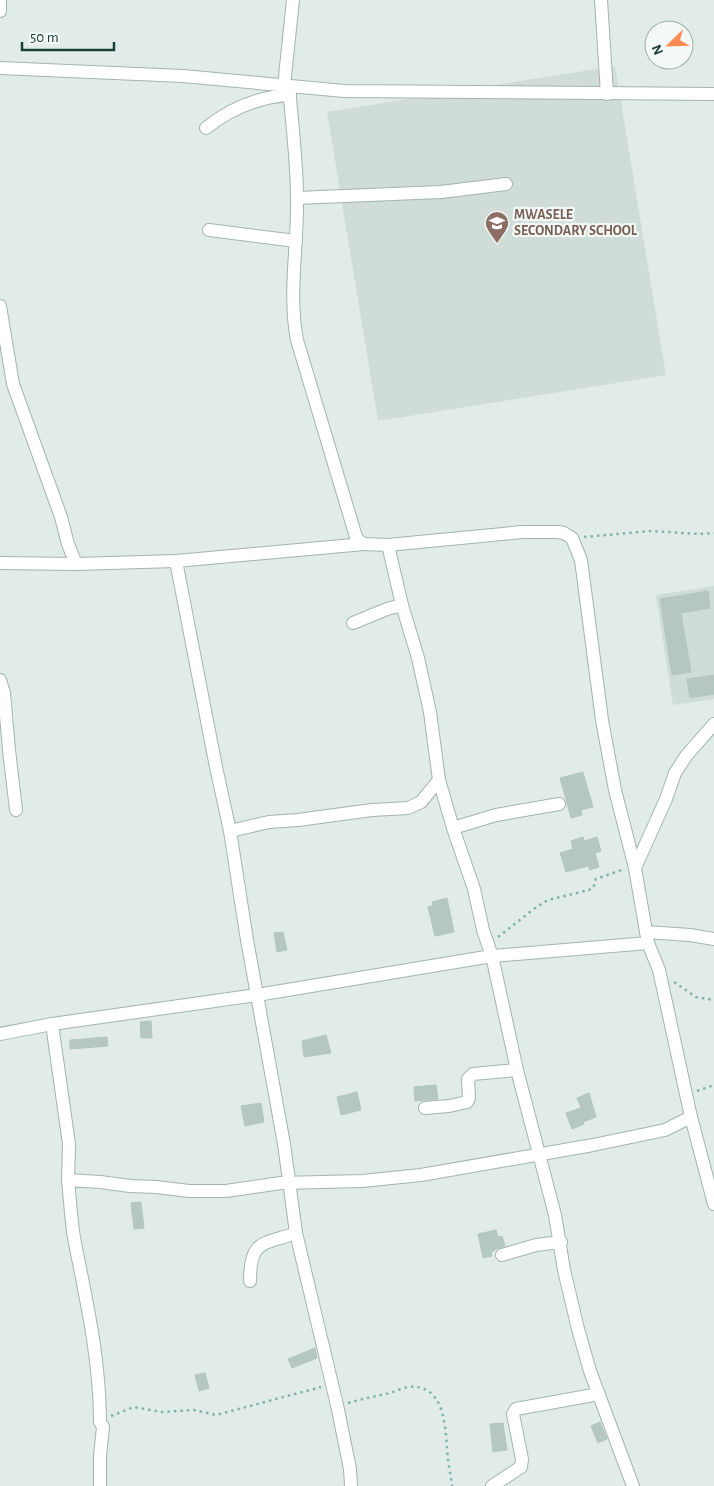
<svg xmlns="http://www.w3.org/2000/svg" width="714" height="1486" font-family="'Alegreya Sans',sans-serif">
<rect width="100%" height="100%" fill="#e1ece8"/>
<g fill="#cfdcd8">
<polygon points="615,66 666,375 378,421 327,112"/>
<polygon points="714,586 714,699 673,705 656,595"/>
</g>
<g fill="#b6c7c2" stroke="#b3c6c0">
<polygon points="708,591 710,608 681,613 691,672 672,675 660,599"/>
<polygon points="714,675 714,694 690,698 687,679"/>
<polygon points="583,772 593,807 581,810 582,815 571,818 560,778"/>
<polygon points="583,837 584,841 597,837 601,851 595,853 599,867 590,870 588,866 566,872 560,853 573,849 571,841"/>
<polygon points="447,898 454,932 435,936 428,907 433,906 432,902"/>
<polygon points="283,932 287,950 277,952 274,933"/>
<polygon points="151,1021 152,1038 141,1038 140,1022"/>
<polygon points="326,1035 331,1053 304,1057 302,1041"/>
<polygon points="107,1037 108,1046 70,1049 70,1040"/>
<polygon points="436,1085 438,1099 415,1101 414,1087"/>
<polygon points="357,1092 361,1110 341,1115 337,1097"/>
<polygon points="589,1093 596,1117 583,1122 584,1124 572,1129 566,1113 581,1108 577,1098"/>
<polygon points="261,1103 264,1122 245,1126 241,1106"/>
<polygon points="141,1202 144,1228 134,1229 131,1203"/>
<polygon points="496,1230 498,1237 502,1236 505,1246 496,1249 491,1253 492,1256 483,1258 478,1234"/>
<polygon points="315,1348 317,1358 292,1368 288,1359"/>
<polygon points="205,1373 209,1388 199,1391 195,1375"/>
<polygon points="600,1422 607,1439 598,1443 591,1426"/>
<polygon points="503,1423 507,1450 493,1452 490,1424"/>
</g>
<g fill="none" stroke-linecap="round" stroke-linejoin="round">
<g stroke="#a3b4b0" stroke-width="14">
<g id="minor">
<polyline points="601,0 607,94"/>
<polyline points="0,11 0,0"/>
<polyline points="0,68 183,76 344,91 714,94"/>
<polyline points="284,86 293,0"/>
<path d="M289,87C292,124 297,161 297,198C298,246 288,293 297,340L356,537L359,541L364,544L388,545L522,532H558L564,533L572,538L581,560L602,720L615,790L635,868L648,943L659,970L691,1117L714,1204"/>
<path d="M206,128C231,108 257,97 290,95"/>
<polyline points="297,198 441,192 506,184"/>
<polyline points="209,230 296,241"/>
<polyline points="0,306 13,384 61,517 68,544 76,564"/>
<polyline points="388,545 402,605 418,658 430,712 439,780 453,828 474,889 483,930 492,956 517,1070 555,1215 564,1270 578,1329 590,1371 633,1486"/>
<polyline points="176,561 216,767 230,831 247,940 284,1144 296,1233 337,1405 350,1469 351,1486"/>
<polyline points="0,563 76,564 176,561 364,544"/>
<polyline points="353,623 387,609 402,605"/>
<polyline points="0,680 4,693 9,750 16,810"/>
<polyline points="453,828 496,815 559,804"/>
<polyline points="230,831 269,822 298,820 372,810 408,808 421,802 439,780"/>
<polyline points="635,868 666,799 675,773 686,756 714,724"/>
<polyline points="646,932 690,935 714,939"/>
<polyline points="52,1024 69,1144 68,1180"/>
<polyline points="0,1034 52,1024 257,995 492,956 648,943"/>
<polyline points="425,1108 449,1106 467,1102 469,1098 468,1079 473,1074 517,1070"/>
<polyline points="502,1255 536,1245 561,1242"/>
<path d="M250,1281C250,1239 263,1245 296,1233"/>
<path d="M100,1486V1456L103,1427L100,1422C100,1359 86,1299 74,1238C71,1219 70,1199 68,1180L100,1182L130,1186L156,1187L189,1191H226L281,1183L362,1181L421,1175L593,1145L665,1130L691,1117"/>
<polyline points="492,1486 521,1467 522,1459 513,1414 516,1409 599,1394"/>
</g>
</g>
<g stroke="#80b2a7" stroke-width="2.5" stroke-dasharray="2.5 4" stroke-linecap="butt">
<polyline points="584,537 651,531 699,534 714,533"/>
<polyline points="498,937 535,908 548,900 589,890 594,887 594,882 596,879 624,869"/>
<polyline points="674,982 696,997 714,1000"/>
<polyline points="697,1091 714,1085"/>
<path d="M348,1403C362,1399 376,1396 390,1393C396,1391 402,1388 408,1387C448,1383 445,1433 448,1459C449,1468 451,1477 452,1486"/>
<polyline points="111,1416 134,1407 162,1412 194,1410 216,1415 321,1387"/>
</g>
<use href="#minor" stroke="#fff" stroke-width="12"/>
</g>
<defs>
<g id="school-pin" transform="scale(1.25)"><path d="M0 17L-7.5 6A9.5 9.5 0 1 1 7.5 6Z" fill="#8d6e63" stroke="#f2f9f6"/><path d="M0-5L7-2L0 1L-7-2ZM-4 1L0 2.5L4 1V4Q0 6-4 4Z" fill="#fff"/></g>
</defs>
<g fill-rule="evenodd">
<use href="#school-pin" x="497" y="223"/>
</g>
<g text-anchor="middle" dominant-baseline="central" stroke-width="4.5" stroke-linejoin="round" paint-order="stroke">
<g font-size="14" font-weight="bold" fill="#785e54" stroke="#f2f9f6" text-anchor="start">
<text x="514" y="215">MWASELE<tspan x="514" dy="16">SECONDARY SCHOOL</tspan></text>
</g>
</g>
<g transform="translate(669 45) rotate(247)"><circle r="24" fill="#f2f9f6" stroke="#9eaeaa"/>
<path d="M0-4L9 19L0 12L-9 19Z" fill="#f98c52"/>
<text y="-8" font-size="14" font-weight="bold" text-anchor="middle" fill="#203e39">N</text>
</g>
<path d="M22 42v8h92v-8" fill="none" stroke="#203e39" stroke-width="2.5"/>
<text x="30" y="42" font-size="15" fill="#203e39" stroke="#f2f9f6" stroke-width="4" paint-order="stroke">50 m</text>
</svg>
